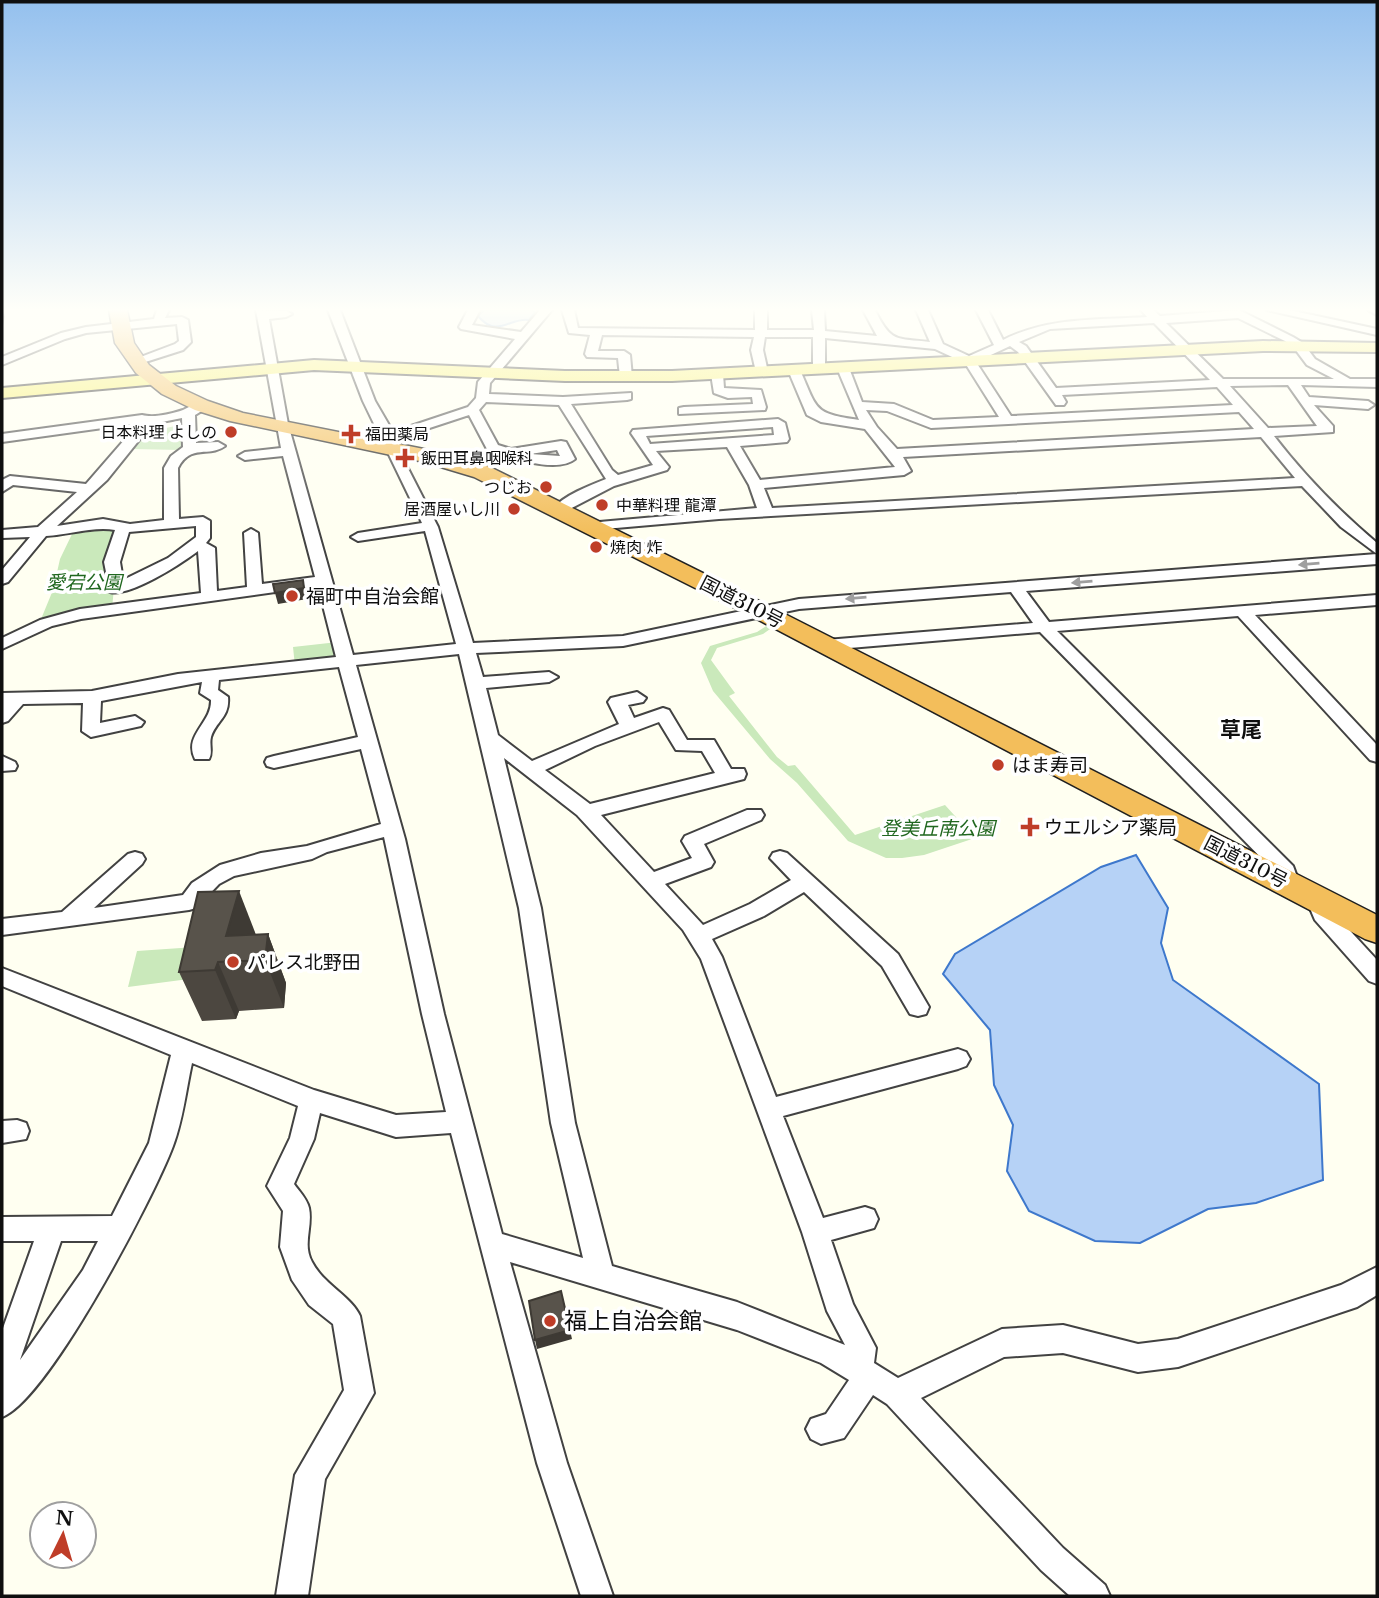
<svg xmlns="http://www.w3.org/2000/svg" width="1379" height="1598" font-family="'Libre Baskerville','Noto Sans JP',serif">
<rect width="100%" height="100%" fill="#fffff1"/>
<g fill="#cae9bb">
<polygon points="180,425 182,445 180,450 133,449 147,432"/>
<polygon points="100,526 120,529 112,608 39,624 53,590 60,559 73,532"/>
<polygon points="768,625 773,627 763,634 717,648 711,660 735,693 729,696 777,757 788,766 795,765 855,835 945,805 975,838 924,855 902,858 886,858 848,841 797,783 770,759 713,691 701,663 710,646 757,632"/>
<polygon points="338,642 342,659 295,666 293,647"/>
<polygon points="210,946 204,977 128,987 137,951"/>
</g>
<g fill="#b6d2f6" stroke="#3e78cc" stroke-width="2">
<path d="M484,310H531L535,312L529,320C510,317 497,339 478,316Z"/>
<polygon points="1136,855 1168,908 1161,943 1173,980 1319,1084 1323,1180 1256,1203 1208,1209 1140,1243 1095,1241 1029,1211 1007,1171 1013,1125 994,1085 990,1030 943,974 955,954 1101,867"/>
</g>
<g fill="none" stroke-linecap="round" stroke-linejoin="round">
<g stroke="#424242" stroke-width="4">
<g id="minor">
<polygon points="157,310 169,310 165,318 182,317 188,320 191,342 183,350 136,365 130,361 175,344 179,341 177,324 86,333 65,339 2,365 2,357 61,333 86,327 154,319"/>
<path d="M256,310L286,311L292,314L286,317L269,319L288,424L353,655L456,644L425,531L358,541L351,537L358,533L422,523L363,401L328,310H340L375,401L393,432L468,407L476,398L478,382L515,339L461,329L459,327L468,310H480L472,325L521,332L540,310H552L490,383L489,394L563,397L631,393V399L627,400L571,404L612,470L618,475L653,465L631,433L633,430L778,419L785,423L789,439L787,442L740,446L760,480L895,467L865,429L821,422L807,415L788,370L794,366L800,370C818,411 813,413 859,420L837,368L843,364L849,368L862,402L894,404L933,420L999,417L965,363L935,349L825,338V369L819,373L813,369V337H765L763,350L768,372L762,376L756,372L751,350L754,337L602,335L598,351H624L630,355L632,377L626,381L620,377L618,358L587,357L585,354L590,335L569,333L562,310H574L578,328L755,330V310H767V330H814L812,310H824L825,331L877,336L863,310H875C891,343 896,338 930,342L916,310H928L943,344L969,356L994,345L976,310H988L1003,340C1048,317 1098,320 1147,317L1141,310H1153L1160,316L1239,310L1293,337L1303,343L1315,359L1350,379H1377V387L1301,385L1309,397L1368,401L1374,405L1368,409L1314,405L1333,426V432L1274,436C1304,475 1339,511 1377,543V564L1026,591L1049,622L1377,595V605L1255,615L1377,745V762L1370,760L1238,616L1057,631L1293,866L1300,885L1297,890L1290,893L1283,890L1277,874L1040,632L826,650L818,645L826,640L1033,623L1011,592L799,609L623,646L476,653L483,677L549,672L558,677L549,682L486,688L498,735L532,761L619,724L608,702L611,698L637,692L646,698L643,702L628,705L634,718L663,708L669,710L687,740H714L731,769H744L746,774L744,779L601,815L654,872L692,858L682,841L685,836L747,810H761L764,815L761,820L704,844L714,862L711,867L665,884L703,925L750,904L791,880L770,858L773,853L780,851L787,853L898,954L929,1007L926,1014L918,1016L910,1014L882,966L804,892L764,916L712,939L722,957L776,1097L958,1049L966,1052L970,1059L966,1066L958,1069L783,1116L823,1218L865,1207L874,1210L878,1219L874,1228L831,1240L853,1304L876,1348L874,1363L898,1378L1002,1329L1063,1325L1138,1344L1178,1339L1341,1285L1377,1267V1295L1357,1307L1178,1367L1138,1372L1063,1353L1004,1357L921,1398L1063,1548L1105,1585L1110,1596H1070L1041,1570L887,1404L873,1395L844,1438L821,1444L811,1439L806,1429L811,1419L826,1414L849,1380L821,1363L737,1330L510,1262L567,1463L613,1596H581L537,1463L451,1133L396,1137L320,1113L314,1139L294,1184C299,1191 307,1199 309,1208C313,1227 302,1244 312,1262C324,1285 351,1296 360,1316L374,1393L325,1479L308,1596H276L295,1475L344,1390L333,1324L309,1305L292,1280L280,1247L283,1211L267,1186L290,1138L298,1106L192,1063C186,1090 183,1120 173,1146C154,1197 48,1400 2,1417V1331L34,1241H2V1217L112,1216L149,1143L171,1055L2,986V968L314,1090L396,1115L446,1112L422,1014L384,837L327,852L312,859L234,876L219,884L196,908L189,910L2,935V919L62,912L128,854L135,852L142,854L145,859L142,864L94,908L183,895L192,883L220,865L261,853L307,846L381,824L361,749L274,768L267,766L265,762L267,758L274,756L358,737L339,667L219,680L218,690L228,697C230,717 216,721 211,737C209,745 213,752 209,759H195C183,735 212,723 211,700L200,693L202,682L101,701L100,723L135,716L144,722L141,726L91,737L82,731L83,703L23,704L8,721L2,723V693L92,691L178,674L336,657L318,586L81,619L52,626L2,649V638L40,620L80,609L201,593L198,551C181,564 130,597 110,592L104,562L115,530C94,526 68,535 46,536L8,582L2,584V570L30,537L2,538V530L38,527L77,492L13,485L2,492V480L10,476L86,484L139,423L2,442V434L142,415C153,418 171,414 183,410C191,407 195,402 205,403V409L195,415L196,443L218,442L225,446C209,458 191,443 178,468L179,519L203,517L210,521V538L206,543L215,548L217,591L247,587L244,533L251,529L258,533L262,584L315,577L283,456L245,460L238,456L245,452L281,448ZM1238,318L1285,341L1295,349L1307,365L1334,379H1223L1166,323ZM1154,323L1210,380L1056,388L1026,346L1019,342L1050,329ZM1010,346L1018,352L1056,405H1064L1066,402L1062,395L1217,387L1233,405L1011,416L976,362ZM1288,385L1317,426L1268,428L1230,386ZM486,402L559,405L606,479C588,486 565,495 552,509L554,512H564L614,486L667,470L669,467L656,451L727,447L749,485L757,508L588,523L586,526L588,529L593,530L719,519L1302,486L1341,527L1377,554L799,599L623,636L473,643L438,527L397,447L396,439L469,415L488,451C509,457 557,474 575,459L566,442L561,441L511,449L498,445L479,410ZM866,410L887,411L931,428L1239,412L1254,429L897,449L877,427ZM182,418L183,447L171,456L164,468V520L130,524L103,519L57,526L107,480L152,424ZM773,427L774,435L650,444L646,436ZM1261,437L1295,478L772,508L764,488L904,475L911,471L903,457ZM557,450L560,456L530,454ZM196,526V537L168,558L123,580L120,562L129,532ZM459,654L519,908L551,1123L583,1258L502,1234L444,1014L405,839L356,665ZM659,722L676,750L702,751L715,773L590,804L545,770L595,746ZM504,758L577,815L683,930L701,959L802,1232L827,1311L845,1345L737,1302L612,1266L575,1123L541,908ZM61,1241H98L83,1270L20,1360Z"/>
<polygon points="1267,310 1289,310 1377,329 1377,335"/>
<polygon points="1368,310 1377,310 1377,315"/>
<polygon points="717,370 723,374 724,388 761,390 766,407 765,410 679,414 679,408 684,407 753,404 752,397 728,398 714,393 711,374"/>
<polygon points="2,756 15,762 17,766 15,770 2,771"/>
<polygon points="1316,891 1323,893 1331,910 1377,960 1377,984 1369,981 1315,920 1306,899 1309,893"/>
<polygon points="17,1120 26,1123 29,1131 26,1139 2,1143 2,1121"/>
</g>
</g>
<g stroke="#202020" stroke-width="4">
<polygon id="major" points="1263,341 1377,343 1377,352 1263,351 672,381 565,381 314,370 2,398 2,388 314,360 565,371 672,371"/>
</g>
<g stroke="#202020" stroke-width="3">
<polygon id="highway" points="109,310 127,310 134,343 149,365 176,386 208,401 243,413 424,449 490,467 769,606 1377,915 1377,943 1365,939 751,616 474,477 424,462 230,421 195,410 162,394 136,373 115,343"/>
</g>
<use href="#minor" fill="#fff" fill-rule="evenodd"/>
<use href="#major" fill="#f7f069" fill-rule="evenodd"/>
<use href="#highway" fill="#f3be5b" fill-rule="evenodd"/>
</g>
<polygon fill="#4c4740" points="255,934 268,934 286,983 284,1008 239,1011 236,1019 202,1021 179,972"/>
<g fill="#3e3a34">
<polygon points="2,310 3,310 5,316 2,330"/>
<polygon points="303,580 307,599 278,604 275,593"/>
<polygon points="239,891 258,940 226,936"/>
<polygon points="268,934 286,983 284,1008 265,960"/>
<polygon points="218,962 239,1011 236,1019 215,970"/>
<polygon points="570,1330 572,1339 537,1349 535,1340"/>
</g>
<g fill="#58534b" stroke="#3e3a34" stroke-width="2">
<polygon points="303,580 304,588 275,593 273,584"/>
<polygon points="239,891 226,936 268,934 265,960 218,962 215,970 179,972 198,892"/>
<polygon points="561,1291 570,1330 535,1340 529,1301"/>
</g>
<defs><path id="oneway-solid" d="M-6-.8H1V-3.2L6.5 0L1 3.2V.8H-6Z" transform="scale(1.75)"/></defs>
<g fill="#9f9f9f">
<use href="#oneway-solid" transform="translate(1309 564) rotate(175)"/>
<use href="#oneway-solid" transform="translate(1082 582) rotate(175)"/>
<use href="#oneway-solid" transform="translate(856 598) rotate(175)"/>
</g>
<linearGradient id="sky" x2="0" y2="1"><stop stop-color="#94c0ee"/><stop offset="0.58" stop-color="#fffff9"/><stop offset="1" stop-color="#fffff9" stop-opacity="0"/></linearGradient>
<rect width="1379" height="534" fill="url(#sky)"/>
<g fill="#bf3d28" stroke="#fff" stroke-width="2.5">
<circle cx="231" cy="432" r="7"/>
<path d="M347.5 423.5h7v7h7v7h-7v7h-7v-7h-7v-7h7z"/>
<path d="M401.5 447.5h7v7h7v7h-7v7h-7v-7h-7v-7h7z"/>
<circle cx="546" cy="487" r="7"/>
<circle cx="602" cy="505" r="7"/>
<circle cx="514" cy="509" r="7"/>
<circle cx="596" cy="547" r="7"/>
<circle cx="292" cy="596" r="7"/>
<circle cx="998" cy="765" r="7"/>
<path d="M1026.5 816.5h7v7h7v7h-7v7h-7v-7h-7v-7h7z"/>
<circle cx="233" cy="962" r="7"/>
<circle cx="550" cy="1321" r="7"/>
</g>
<g text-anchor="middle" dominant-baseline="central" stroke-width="7" stroke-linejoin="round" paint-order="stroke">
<g font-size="16" fill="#0f0f0f" stroke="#fff" text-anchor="start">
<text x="217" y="432" text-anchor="end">日本料理 よしの</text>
<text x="365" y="434">福田薬局</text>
<text x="421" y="458">飯田耳鼻咽喉科</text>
<text x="532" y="487" text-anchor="end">つじお</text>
<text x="616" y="505">中華料理 龍潭</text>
<text x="500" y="509" text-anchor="end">居酒屋いし川</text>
<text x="610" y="547">焼肉 炸</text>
</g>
<g font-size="19" font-style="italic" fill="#20671f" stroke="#fff">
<text x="84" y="582">愛宕公園</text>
<text x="938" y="828">登美丘南公園</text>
</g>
<g font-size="19" fill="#0f0f0f" stroke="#fff" text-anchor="start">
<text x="306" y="596">福町中自治会館</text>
<text x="1012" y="765">はま寿司</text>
<text x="1044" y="827">ウエルシア薬局</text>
<text x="247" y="962">パレス北野田</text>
</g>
<g font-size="19" fill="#0f0f0f" stroke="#fff">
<text transform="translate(742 602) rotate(27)">国道310号</text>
<text transform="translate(1246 862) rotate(27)">国道310号</text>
</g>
<g font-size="21" font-weight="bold" fill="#0f0f0f" stroke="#fff">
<text x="1241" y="730">草尾</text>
</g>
<g font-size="23" fill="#0f0f0f" stroke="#fff" text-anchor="start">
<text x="564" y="1321">福上自治会館</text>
</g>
</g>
<rect width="1379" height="1598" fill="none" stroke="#0f0f0f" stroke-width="7"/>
<g transform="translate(63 1535) rotate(5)"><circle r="33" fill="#ffffff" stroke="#9f9f9f" stroke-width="2"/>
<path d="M0-5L12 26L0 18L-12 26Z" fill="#bf3d28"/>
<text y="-10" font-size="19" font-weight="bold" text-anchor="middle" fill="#0f0f0f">N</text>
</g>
</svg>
